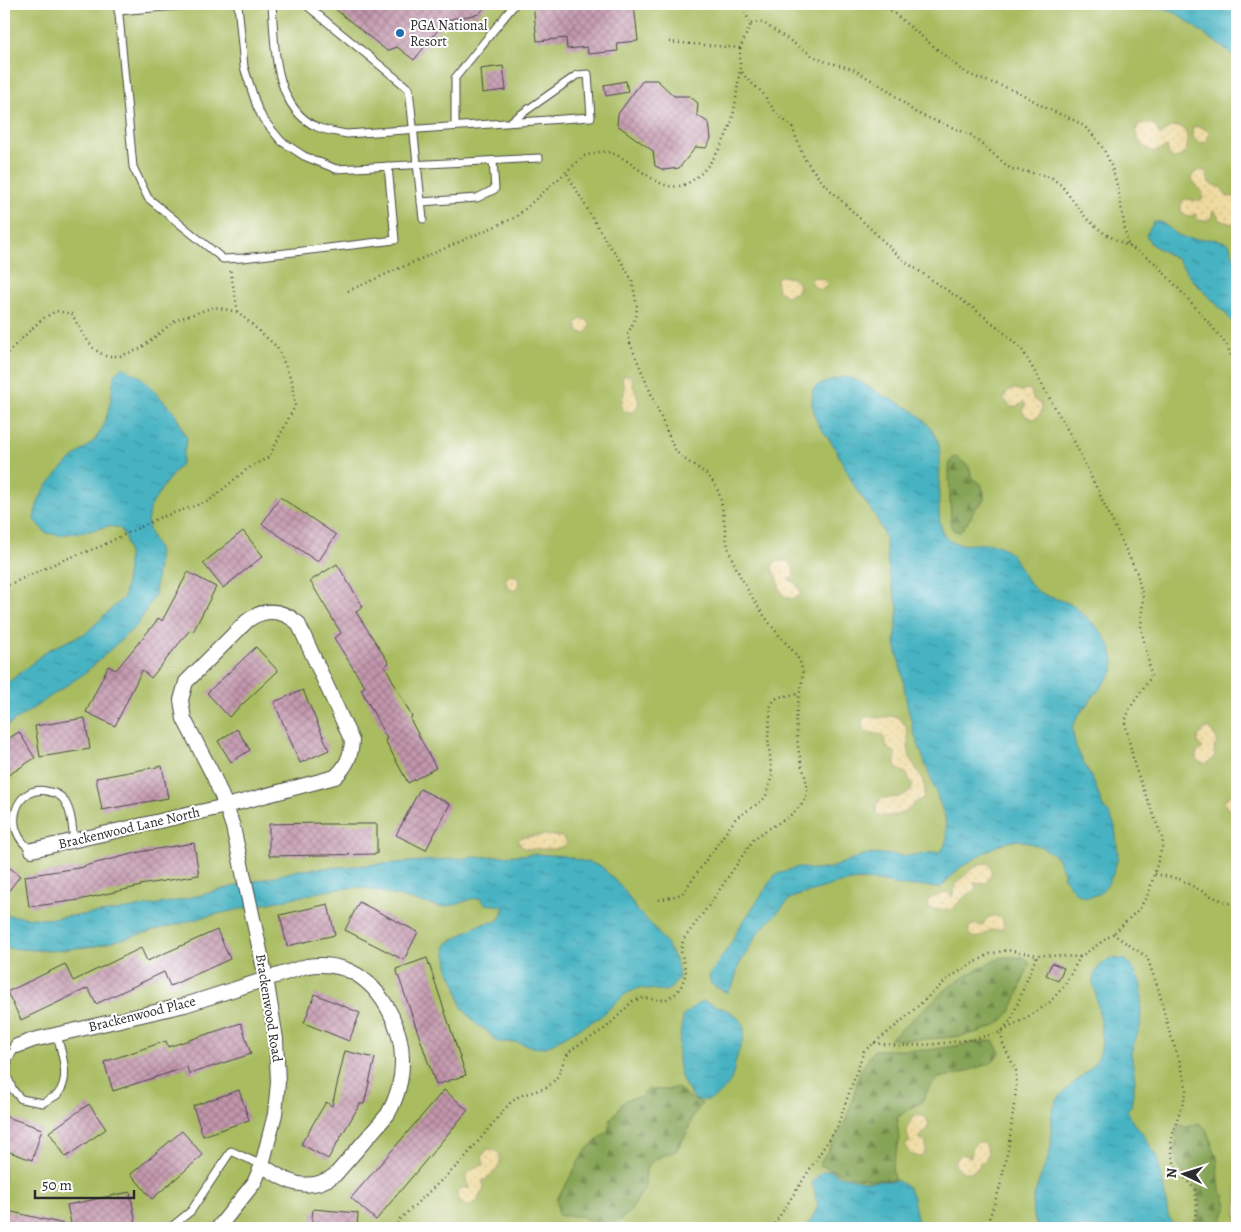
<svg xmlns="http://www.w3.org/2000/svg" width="1241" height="1232" font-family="Alegreya,serif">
<defs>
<pattern id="forest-firs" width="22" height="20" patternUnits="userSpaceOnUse" patternTransform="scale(1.25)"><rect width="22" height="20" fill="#86a456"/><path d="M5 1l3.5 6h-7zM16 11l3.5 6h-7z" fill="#6e8647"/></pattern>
<pattern id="sand-dots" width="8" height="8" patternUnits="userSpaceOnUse" patternTransform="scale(1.25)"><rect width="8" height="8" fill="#eeda9e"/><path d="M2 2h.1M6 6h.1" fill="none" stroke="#cb8" stroke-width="1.8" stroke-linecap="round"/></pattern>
<pattern id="water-ripples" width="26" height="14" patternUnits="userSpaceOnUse" patternTransform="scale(1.25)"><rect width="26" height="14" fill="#46b3c2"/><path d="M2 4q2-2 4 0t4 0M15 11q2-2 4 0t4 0" fill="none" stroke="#3b929e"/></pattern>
<pattern id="building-cross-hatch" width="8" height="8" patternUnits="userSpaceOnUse" patternTransform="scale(1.25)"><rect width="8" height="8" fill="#c396ad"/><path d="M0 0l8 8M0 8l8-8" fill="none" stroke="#9f7b8d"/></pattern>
</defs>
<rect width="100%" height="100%" fill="#fff"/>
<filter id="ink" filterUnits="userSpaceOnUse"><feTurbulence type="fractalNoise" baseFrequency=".02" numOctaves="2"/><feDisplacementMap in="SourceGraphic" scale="10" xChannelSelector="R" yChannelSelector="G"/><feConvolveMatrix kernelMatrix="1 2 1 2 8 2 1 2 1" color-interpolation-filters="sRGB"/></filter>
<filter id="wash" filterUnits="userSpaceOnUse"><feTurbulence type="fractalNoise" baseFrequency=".0096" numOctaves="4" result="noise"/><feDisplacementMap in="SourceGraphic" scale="20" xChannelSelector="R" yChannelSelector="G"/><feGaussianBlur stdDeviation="1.12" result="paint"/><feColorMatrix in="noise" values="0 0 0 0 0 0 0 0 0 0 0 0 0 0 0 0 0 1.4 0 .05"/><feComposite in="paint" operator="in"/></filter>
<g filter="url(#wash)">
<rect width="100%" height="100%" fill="#f3edd8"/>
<rect fill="#a9bc60" stroke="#6a7446" x="4" y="4" width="1233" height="1224"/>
<g fill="url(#forest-firs)" stroke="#586840">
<polygon points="957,457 969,467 972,478 981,484 984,493 984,500 981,504 975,508 971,517 960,532 953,530 951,527 949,471 950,463 953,458"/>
<path d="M1002,957H1023L1028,960L1029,965C1022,980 1018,998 1010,1012C992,1041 929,1038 900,1040L890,1039L950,986L967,975Z"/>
<path d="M993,1040L1000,1053L991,1063L959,1074L938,1078L929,1088L921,1103L909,1109L898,1117C896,1125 899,1130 899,1137C899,1153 887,1165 895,1180C879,1180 863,1179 848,1176C837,1173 829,1167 819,1165L847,1119L860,1071L874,1050H929Z"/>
<path d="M678,1087C687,1100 694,1097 702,1104L693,1116L686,1135L676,1151L654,1159L646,1169L645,1187L631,1210L622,1219L605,1227H598L582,1216H560L558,1214L557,1199L568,1181L580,1159L588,1148L608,1131L611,1119L624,1102L627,1099L640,1097L648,1089L665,1090Z"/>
<path d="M1200,1123L1206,1129L1217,1157L1220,1191L1225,1197L1227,1206L1219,1228H1196C1198,1214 1203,1205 1197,1190C1195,1184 1189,1180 1185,1176C1172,1161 1174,1141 1178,1124L1186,1127Z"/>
</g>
<g fill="url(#sand-dots)" stroke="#8c8264">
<path d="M1144,123L1155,125L1159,134L1161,136C1168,127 1172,124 1183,128C1191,138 1189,157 1174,158L1169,156L1167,147L1154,152C1143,148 1133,137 1137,126Z"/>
<polygon points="1200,126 1209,132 1208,140 1203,143 1195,141 1192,133 1193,127"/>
<polygon points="1199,170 1206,171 1209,183 1222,188 1226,196 1232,197 1237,196 1237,223 1232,224 1220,220 1215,211 1213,211 1211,218 1206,221 1197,220 1196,214 1188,217 1181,212 1181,203 1185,199 1199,201 1203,198 1203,194 1192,179 1193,174"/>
<path d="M780,276C788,277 796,277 799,286L796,293L786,296L778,291L776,279Z"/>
<polygon points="814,277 825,280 827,284 825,288 819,290 812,285 811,279"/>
<circle cx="583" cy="326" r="7"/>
<path d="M624,375H630C633,379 632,382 633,386C637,395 641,400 636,410L632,412L624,411L621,406C622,394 628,394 622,380Z"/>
<path d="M1016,389L1020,391L1028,389L1031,391L1033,399L1041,404C1043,411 1040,416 1033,419L1026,416L1022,411L1026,404L1024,402L1016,407H1011L1004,399C1005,393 1009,389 1016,389Z"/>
<path d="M785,560C792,564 795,570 794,577L790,578L789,580L795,582L801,592L799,596C792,601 782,598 780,589C778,585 779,581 777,577C775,573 773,571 772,566L776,562Z"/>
<polygon points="509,575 516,576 519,578 518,586 514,591 508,587 505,580"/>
<path d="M866,716C870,716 874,718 878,718C886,718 893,713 900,719C912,729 906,744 910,756C915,771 930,782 923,799C914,802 915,803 909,809C900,816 886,818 876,814V805L882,798C896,798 899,798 911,791L913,785L906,773L897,769L895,765V752L888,749L883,736C876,732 867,734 863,730L862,721Z"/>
<path d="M1209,728L1217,739V744L1214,746L1215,755C1209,764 1202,768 1196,757L1197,752L1203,748L1198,743V737L1203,730Z"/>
<polygon points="1235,795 1237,798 1237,810 1231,811 1227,809 1224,802 1228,796"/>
<polygon points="545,835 562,837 567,843 566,845 555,849 527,849 522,847 518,841 522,837"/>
<path d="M985,863L989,864C994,871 991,877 985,884L974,883L976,888L975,891L967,894L951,910H938L929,908L927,903L929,899L947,892L952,897L955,885L973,868Z"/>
<path d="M992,916H998L1003,920L1004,925L1002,929L990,930C983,936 979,940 970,936L968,932L970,926L977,924L982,926L987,918Z"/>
<path d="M918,1115L925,1117L929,1124L926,1131L920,1137V1139L925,1141C927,1147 927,1154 920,1157L910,1154L905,1145L910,1142C905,1132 908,1127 912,1117Z"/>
<path d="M978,1142L983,1143C989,1149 988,1153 985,1161L980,1162L979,1168L972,1172H964L955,1166V1161L962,1154L971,1157L972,1147Z"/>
<path d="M488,1149C512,1150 495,1178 483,1180L484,1189L480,1195L478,1201L471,1205L465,1206C460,1202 452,1193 462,1188C464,1187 467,1188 470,1188C469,1186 467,1184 466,1181C465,1171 478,1166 484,1165L482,1156Z"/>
</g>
<g fill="url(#water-ripples)" stroke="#386f76">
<polygon points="1105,4 1237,4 1237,58 1176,13 1160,8 1140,10 1118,8"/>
<path d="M1154,222H1161C1169,227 1175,235 1185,238C1198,241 1217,236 1229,244L1237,265V329L1227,315L1190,277L1178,260L1151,244L1146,235Z"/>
<path d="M122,367L141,377L175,413L187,439L181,464L164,485L151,506L147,521L150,533L159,552L155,594L138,624L85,673L4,728V686L48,650L86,633L124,597L128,569V552L125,537L120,528L109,526L89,531L60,535L46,533L34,520C36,491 59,471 80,452C85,448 93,443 97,437C109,420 112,395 114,374Z"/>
<path d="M841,377C858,377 868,388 882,395C897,402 912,408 924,420C930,427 938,437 939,446C943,466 932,527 947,539C963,551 985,538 1002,547C1017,554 1020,574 1032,586C1041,596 1053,597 1065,602C1073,604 1078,610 1084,615C1101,630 1118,648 1113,672L1077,717L1072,729L1076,747L1095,785L1103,807L1108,812L1115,826L1118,857L1113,874L1108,884L1099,894L1087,897L1080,895L1075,892L1064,878V872L1056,856L1042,847L1019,840L1007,842L994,847L961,867L941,887L938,888L925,886H903L879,881L858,880L835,884L791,898L758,933L739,965L733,985L727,993L711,984L709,976L731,943L738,929L775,875L798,867L815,870L830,868L863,855L882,854L906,856L937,852L941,851L944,847L947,838L945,817L914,733L907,704L902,674L895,643L898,606L889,574L885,537L876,517L856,489L834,446L820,427L816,420L812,404L813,390L816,386Z"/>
<polygon points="536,854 564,856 601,866 624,890 637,910 651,924 668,946 677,964 679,977 672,987 666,991 639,988 630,992 624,995 600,1017 546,1047 537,1048 516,1042 497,1042 486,1030 477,1025 461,1006 457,987 449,970 445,948 448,943 473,928 481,924 495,922 501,917 504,906 485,904 481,898 471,899 455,905 440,907 361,887 335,889 208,916 96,946 51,951 4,948 4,915 44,919 108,912 177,901 299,870 464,858"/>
<path d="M1112,958L1126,960L1131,965L1140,982L1142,994L1140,1027L1131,1052L1135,1080L1131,1106L1127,1110L1133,1123L1138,1129L1142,1132L1156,1155L1162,1178L1168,1215L1175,1228H1040C1019,1209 1048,1169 1051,1146C1052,1133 1049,1116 1055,1104C1066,1083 1096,1073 1101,1049C1104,1033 1097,1004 1095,988C1094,985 1092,983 1093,980C1093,971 1104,961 1112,958Z"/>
<path d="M702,1001C715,1006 735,1010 742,1023C748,1034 740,1045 737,1056C734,1066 734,1076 728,1085C723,1094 706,1105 696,1099C690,1095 683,1082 681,1076C674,1052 681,1039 683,1016C687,1012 698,1003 702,1001Z"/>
<polygon points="830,1170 840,1176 864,1181 898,1181 908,1187 913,1198 919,1228 804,1228 810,1222 818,1206 812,1182 822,1172"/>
</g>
<g id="blocks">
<g fill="url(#building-cross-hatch)">
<polygon points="329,4 487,4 479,14 446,20 414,60 397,47 387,51"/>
<polygon points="533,4 634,4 638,41 617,43 618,51 588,54 587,47 567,49 566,38 537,41"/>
<polygon points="503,66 506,90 482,93 480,69"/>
<polygon points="643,80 657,80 674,96 689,96 698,103 697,115 709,123 711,139 706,148 696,147 679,168 664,170 655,166 653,151 617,125 618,114"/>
<polygon points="626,81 628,92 606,96 604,85"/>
<polygon points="280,497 336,535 318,562 262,524"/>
<polygon points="243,531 263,556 223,588 203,563"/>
<polygon points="337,564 363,607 356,612 389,663 385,666 412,717 410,719 436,768 408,783 385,740 387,739 361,689 365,687 334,638 341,633 310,581"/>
<polygon points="188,572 216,587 193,632 190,630 151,678 142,670 115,726 86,712 108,666 116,670 159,618 162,621"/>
<polygon points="256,647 278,671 229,717 207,693"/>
<polygon points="303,690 329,750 300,763 274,702"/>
<polygon points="85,718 90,749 40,757 35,726"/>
<polygon points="237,729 250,750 231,762 218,741"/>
<polygon points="19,732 35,758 4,778 4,741"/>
<polygon points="162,766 168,798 102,810 96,778"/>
<polygon points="420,789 450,804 426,850 396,835"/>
<polygon points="319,823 319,824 377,824 377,854 269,856 269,824"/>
<polygon points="194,843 199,875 140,885 141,886 79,900 29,907 25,876 84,867 84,866 144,851"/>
<polygon points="4,863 20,876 4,897"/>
<polygon points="359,902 418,932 404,960 345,930"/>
<polygon points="328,904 335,935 287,946 280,915"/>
<polygon points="217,930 230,959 170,986 164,972 96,1004 88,988 21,1020 7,992 65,964 73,981 141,948 147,961"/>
<polygon points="427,958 466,1075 436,1085 396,969"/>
<polygon points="1052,963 1064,968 1058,981 1046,975"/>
<polygon points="315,994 360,1013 349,1041 304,1023"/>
<polygon points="241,1023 251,1054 189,1074 187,1067 113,1091 104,1062 166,1041 168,1047"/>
<polygon points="345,1051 375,1058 364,1104 360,1104 328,1159 301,1144 326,1102 332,1106"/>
<polygon points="239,1090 249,1120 203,1136 193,1106"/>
<polygon points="444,1090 468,1110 376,1220 351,1198"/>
<polygon points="89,1104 106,1129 66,1157 49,1132"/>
<polygon points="4,1116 42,1129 32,1160 4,1150"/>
<polygon points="182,1131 203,1155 152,1199 131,1174"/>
<polygon points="130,1192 136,1224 113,1228 72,1228 67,1205"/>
<polygon points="313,1209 358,1213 357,1228 311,1228"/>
<polygon points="4,1210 64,1224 64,1228 4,1228"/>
</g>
</g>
</g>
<g filter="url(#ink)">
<use href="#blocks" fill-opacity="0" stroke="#494845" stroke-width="1"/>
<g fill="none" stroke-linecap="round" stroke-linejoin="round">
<g stroke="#494845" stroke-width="9">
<g id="service">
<polyline points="118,4 133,167 148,198 223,259 243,258 395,240 388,166"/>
<polyline points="238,4 244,67 257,107 263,119 281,141 304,156 336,169 539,158"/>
<path d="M272,4C275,45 273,107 317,127C326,131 338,132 347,134L591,117L588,74L577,75L510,122"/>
<polyline points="305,4 409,89 423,219"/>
<polyline points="118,11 200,4"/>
<polyline points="455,126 455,78 515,4"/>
<polyline points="421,202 477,198 495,189 493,161"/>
<path d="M32,850C0,830 16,781 50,792C55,793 60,795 63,799C72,810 72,827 74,840"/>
<path d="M17,1046L8,1059L7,1076L13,1090L21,1099L43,1103C47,1100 53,1098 57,1095C72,1079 61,1053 57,1034"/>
<polyline points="170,1228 191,1211 231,1151 262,1165"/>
</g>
</g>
<g stroke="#494845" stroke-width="16">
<g id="minor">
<path d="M32,850L226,806L335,777C346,767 351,757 352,741L298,623C281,609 264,608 247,621L186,682L181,700L184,719L213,775L226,806L233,827L266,978L276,1039L278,1082L275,1114L262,1165L254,1183L218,1228"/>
<path d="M17,1046L33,1040L185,1005L307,966C319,964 333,965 345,969C380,982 403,1026 402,1062C402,1081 397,1098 388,1114L335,1175C307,1194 286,1182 262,1165"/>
</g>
</g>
<g stroke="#494845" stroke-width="2.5" stroke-dasharray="1 4" stroke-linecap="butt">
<path d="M883,4L963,71C981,81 994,82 1012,90C1024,94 1035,102 1046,108C1059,115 1075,118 1087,129C1120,159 1119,205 1128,245"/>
<polyline points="751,24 759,22 765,24 813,56 823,61 853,69 888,90 916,113 971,135 1011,169 1043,175 1052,178 1061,185 1086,218 1105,234 1140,252 1155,263 1199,311 1227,345 1234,363 1233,400 1237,415"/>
<polyline points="669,42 740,48 751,24 743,9 743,4"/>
<polyline points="740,48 740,70 747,79 762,92 776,113 792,127 804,158 822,182 903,260 973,308 999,328 1023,351 1075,443 1137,573 1143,598 1141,628 1149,663 1151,677 1130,708 1125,722 1135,767 1163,840 1162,847 1149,892 1140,908 1113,934"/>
<path d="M348,291L516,217L584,156C591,154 598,151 606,152C624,153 646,179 665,185C696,196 723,147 731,123C736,106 737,87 740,70"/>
<polyline points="4,356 42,319 56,311 72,314 82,333 94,349 105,356 120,356 140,349 176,320 214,307 238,312"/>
<polyline points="4,587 63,560 99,547 159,518 209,501 247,469 269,457 295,406 292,381 277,347 238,312 230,268"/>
<polyline points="1155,874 1179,879 1213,897 1237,906"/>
<polyline points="659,900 682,894 736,818 762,801 766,796 772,776 768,737 771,706 774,700 779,697 799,694"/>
<polyline points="874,1043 900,1046 937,1044 974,1039 1001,1032 1036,1012 1050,1002 1064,986 1080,957 1113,934 1147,957 1159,991 1168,1028 1179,1059 1186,1086 1186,1094 1174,1128 1171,1141 1172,1155 1175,1166 1195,1190 1197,1207 1193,1228"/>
<path d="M395,1228L400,1219L462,1161L509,1104L519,1096L546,1088L552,1083L558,1076L565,1058L572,1049L606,1028L633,1001L643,998L665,1000L675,994L681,987L686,973L681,951L683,940L710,904L753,840C769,825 792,820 804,801C812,788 802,771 800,757C798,749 797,740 797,731C796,722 796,713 798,705C799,689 807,675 799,660C794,650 785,643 778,634C764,617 749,593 739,574C735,565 730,555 728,546C723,526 725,501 714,483C704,466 682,464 673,446L629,341L628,334L636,316L637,307L632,280L618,256L607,243L566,172"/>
<polyline points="772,1228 837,1127 864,1051 897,1025 950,977 990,954 1007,950 1037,955 1080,957"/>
<polyline points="989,1228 989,1219 1000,1187 1009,1144 1016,1090 1016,1071 1003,1044 1001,1032 1011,1020 1037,955"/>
</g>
<use href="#service" stroke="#fff" stroke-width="7"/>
<use href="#minor" stroke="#fff" stroke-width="14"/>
</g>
</g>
<circle fill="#1f6fb2" stroke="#fff" stroke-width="2" cx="400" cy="33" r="5"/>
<g text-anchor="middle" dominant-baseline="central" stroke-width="4" stroke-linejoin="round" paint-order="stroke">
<g font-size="14" fill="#2b2b2b" stroke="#fff" text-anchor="start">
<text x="410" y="25">PGA National<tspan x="410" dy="16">Resort</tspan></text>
</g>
<g font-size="14" fill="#2b2b2b" stroke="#fff">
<text transform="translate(129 828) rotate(-13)">Brackenwood Lane North</text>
<text transform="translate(269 1008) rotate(81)">Brackenwood Road</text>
<text transform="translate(142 1014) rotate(-14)">Brackenwood Place</text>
</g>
</g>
<rect width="1241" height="1232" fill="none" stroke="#fff" stroke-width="20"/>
<g transform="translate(1184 1174) rotate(274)" stroke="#ffffff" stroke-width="4" paint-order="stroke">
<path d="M0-4L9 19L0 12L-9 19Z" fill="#2b2b2b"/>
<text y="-8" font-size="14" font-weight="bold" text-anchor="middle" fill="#2b2b2b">N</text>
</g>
<path d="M35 1190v8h99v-8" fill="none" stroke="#2b2b2b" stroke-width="2.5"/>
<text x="42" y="1190" font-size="15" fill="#2b2b2b" stroke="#ffffff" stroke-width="4" paint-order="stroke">50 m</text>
</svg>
